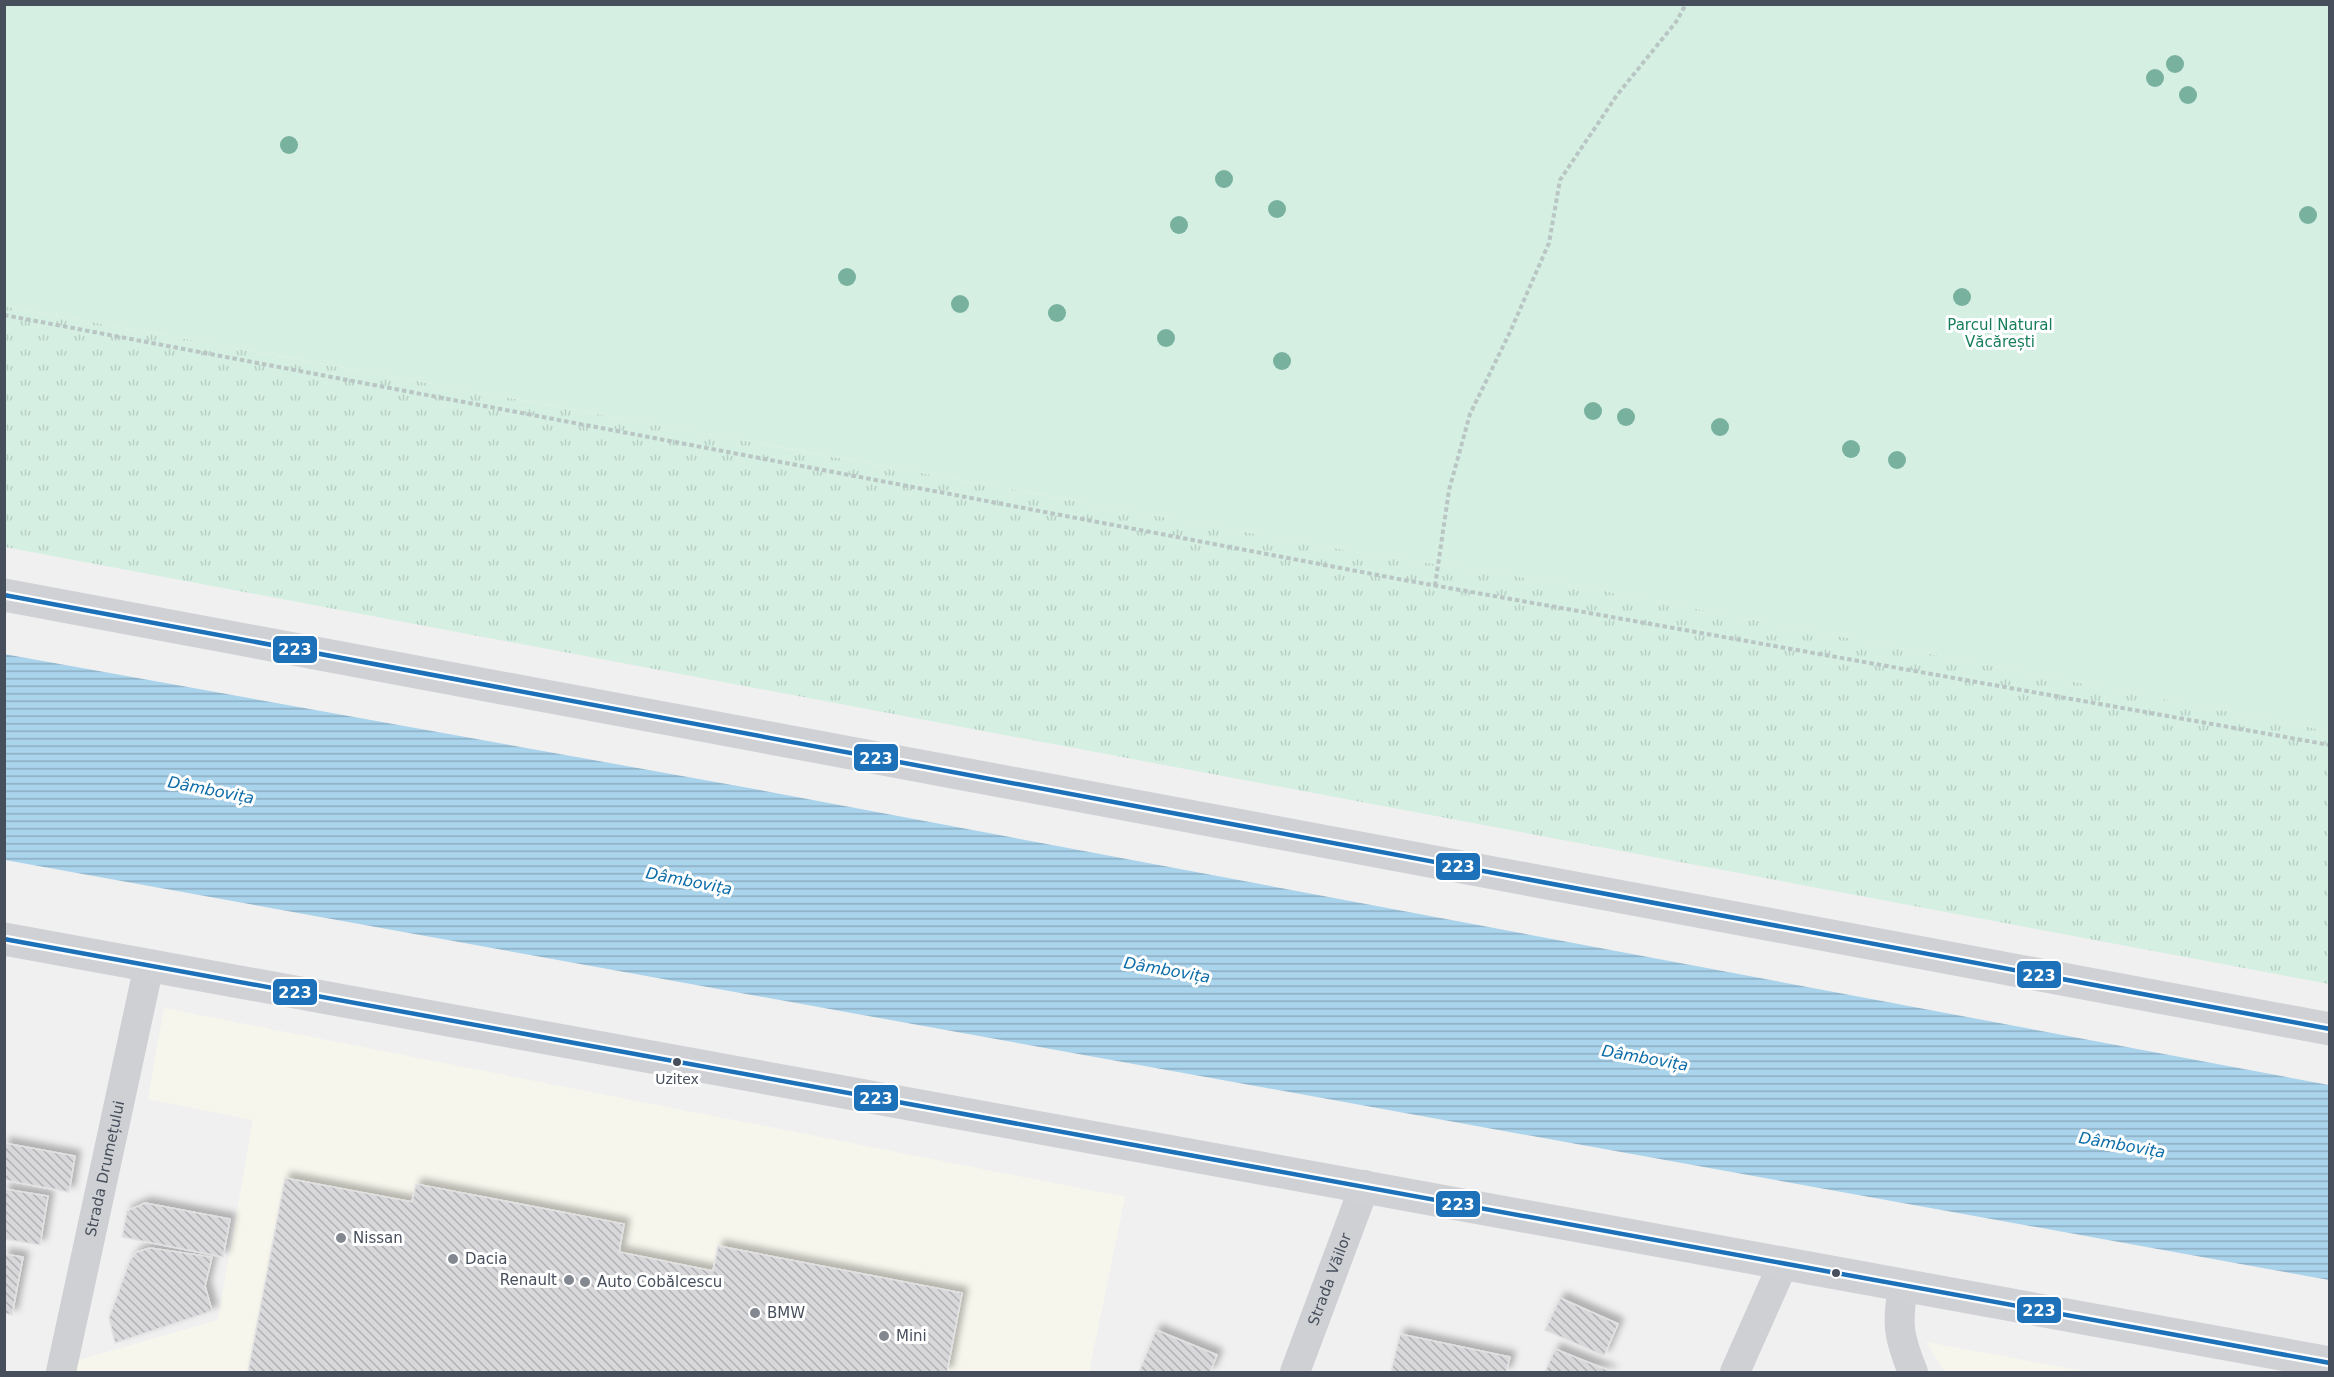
<svg xmlns="http://www.w3.org/2000/svg" width="2334" height="1377" font-family="'DejaVu Sans',sans-serif">
<defs>
<pattern id="grass-tufts" width="24" height="20" patternUnits="userSpaceOnUse" patternTransform="scale(1.5)"><rect width="24" height="20" fill="#d5efe3"/><path d="M3 7l-1-3M5 7V3M7 7l1-3M15 17l-1-3M17 17v-4M19 17l1-3" fill="none" stroke="#b8cfc5"/></pattern>
<pattern id="water-rules" width="6" height="5" patternUnits="userSpaceOnUse" patternTransform="scale(1.5)"><rect width="6" height="5" fill="#aad3ec"/><path d="M0 2.5h6" fill="none" stroke="#8caec2"/></pattern>
<pattern id="building-back-hatch" width="6" height="6" patternUnits="userSpaceOnUse" patternTransform="scale(1.5)"><rect width="6" height="6" fill="#d8d8db"/><path d="M-1 5l2 2M0 0l6 6M5-1l2 2" fill="none" stroke="#b1b2b5"/></pattern>
<filter id="shadow"><feDropShadow dx="5.5" dy="-5.5" stdDeviation="3" flood-color="#0004"/></filter>
</defs>
<rect width="100%" height="100%" fill="#f1f0f0"/>
<g fill="#f7f6ec">
<polygon points="164,1008 1125,1197 1089,1372 75,1372 79,1360 218,1320 253,1120 148,1099"/>
<polygon points="1926,1342 2089,1372 1945,1372"/>
</g>
<polygon fill="url(#grass-tufts)" points="4,306 1356,552 1568,584 2329,731 2329,984 5,547"/>
<polygon fill="#d5efe3" points="4,5 2329,5 2329,731 1568,584 1356,552 5,306"/>
<polygon fill="url(#water-rules)" points="4,654 760,790 2329,1085 2329,1280 5,860"/>
<g fill="url(#building-back-hatch)" stroke="#e2e2e3" stroke-width="1.5" filter="url(#shadow)">
<polygon points="4,1143 75,1156 69,1192 4,1180"/>
<polygon points="285,1178 412,1202 416,1184 624,1224 619,1252 713,1271 718,1246 962,1293 947,1372 248,1372"/>
<polygon points="4,1189 48,1196 40,1245 4,1239"/>
<polygon points="145,1203 230,1219 223,1257 122,1237 127,1211"/>
<polygon points="150,1248 212,1257 205,1286 212,1311 115,1343 109,1318 130,1260 137,1252"/>
<polygon points="4,1254 23,1257 12,1315 4,1313"/>
<polygon points="1560,1298 1618,1324 1604,1356 1545,1330"/>
<polygon points="1156,1330 1217,1355 1210,1372 1139,1372"/>
<polygon points="1400,1334 1510,1357 1506,1372 1391,1372"/>
<polygon points="1555,1349 1612,1372 1545,1372"/>
</g>
<g fill="none" stroke-linecap="round" stroke-linejoin="round">
<g stroke="#bac6c4" stroke-width="4" stroke-dasharray="4.5 3" stroke-linecap="butt">
<polyline points="4,315 1404,580 2330,745"/>
<polyline points="1435,586 1449,490 1470,414 1510,332 1549,243 1560,180 1617,95 1676,22 1686,4"/>
</g>
<g stroke="#cfd0d3" stroke-width="30">
<path d="M1903,1285C1897,1324 1898,1336 1913,1372"/>
<path id="s1" d="M61,1372L149,965"/>
<path id="s2" d="M1295,1372L1365,1185"/>
<polyline points="1735,1372 1783,1264"/>
</g>
<g stroke="#cfd1d5" stroke-width="33">
<polyline points="4,595 2330,1029"/>
<polyline points="4,939 2330,1363"/>
</g>
<g stroke="#fff" stroke-width="9">
<g id="bus-1">
<polyline points="4,595 2330,1029"/>
<polyline points="4,939 2330,1363"/>
</g>
</g>
<use href="#bus-1" stroke="#1d71b8" stroke-width="4.5"/>
</g>
<g fill="#79b19f">
<circle cx="2175" cy="64" r="9"/>
<circle cx="2155" cy="78" r="9"/>
<circle cx="2188" cy="95" r="9"/>
<circle cx="289" cy="145" r="9"/>
<circle cx="1224" cy="179" r="9"/>
<circle cx="1277" cy="209" r="9"/>
<circle cx="2308" cy="215" r="9"/>
<circle cx="1179" cy="225" r="9"/>
<circle cx="847" cy="277" r="9"/>
<circle cx="1962" cy="297" r="9"/>
<circle cx="960" cy="304" r="9"/>
<circle cx="1057" cy="313" r="9"/>
<circle cx="1166" cy="338" r="9"/>
<circle cx="1282" cy="361" r="9"/>
<circle cx="1593" cy="411" r="9"/>
<circle cx="1626" cy="417" r="9"/>
<circle cx="1720" cy="427" r="9"/>
<circle cx="1851" cy="449" r="9"/>
<circle cx="1897" cy="460" r="9"/>
</g>
<g fill="#474f5c" stroke="#fff" stroke-width="2">
<circle cx="677" cy="1062" r="5"/>
<circle cx="1836" cy="1273" r="5"/>
</g>
<g fill="#828790" stroke="#fff" stroke-width="2">
<circle cx="341" cy="1238" r="6"/>
<circle cx="453" cy="1259" r="6"/>
<circle cx="569" cy="1280" r="6"/>
<circle cx="585" cy="1282" r="6"/>
<circle cx="755" cy="1313" r="6"/>
<circle cx="884" cy="1336" r="6"/>
</g>
<g text-anchor="middle" dominant-baseline="central" stroke-width="6" stroke-linejoin="round" paint-order="stroke">
<g font-size="14" fill="#474f5c" stroke="#fff">
<text x="677" y="1079">Uzitex</text>
</g>
<g font-size="15" fill="#177e5d" stroke="#fff">
<text x="2000" y="325">Parcul Natural<tspan x="2000" dy="17">Văcărești</tspan></text>
</g>
<g font-size="15" fill="#474f5c" stroke="#fff">
<text stroke="none"><textPath href="#s1" startOffset="208">Strada Drumețului</textPath></text>
<text stroke="none"><textPath href="#s2" startOffset="99">Strada Văilor</textPath></text>
</g>
<g font-size="15" fill="#474f5c" stroke="#fff" text-anchor="start">
<text x="353" y="1238">Nissan</text>
<text x="465" y="1259">Dacia</text>
<text x="557" y="1280" text-anchor="end">Renault</text>
<text x="597" y="1282">Auto Cobălcescu</text>
<text x="767" y="1313">BMW</text>
<text x="896" y="1336">Mini</text>
</g>
<g font-size="16" font-style="italic" fill="#0d6da9" stroke="#fff">
<text transform="translate(211 790) rotate(11)">Dâmbovița</text>
<text transform="translate(689 881) rotate(11)">Dâmbovița</text>
<text transform="translate(1167 970) rotate(10)">Dâmbovița</text>
<text transform="translate(1645 1058) rotate(10)">Dâmbovița</text>
<text transform="translate(2122 1145) rotate(10)">Dâmbovița</text>
</g>
</g>
<g stroke="#fff" stroke-width="2">
<rect x="272" y="635" width="46" height="29" rx="6" fill="#1d71b8"/>
<rect x="853" y="743" width="46" height="29" rx="6" fill="#1d71b8"/>
<rect x="1435" y="852" width="46" height="29" rx="6" fill="#1d71b8"/>
<rect x="2016" y="960" width="46" height="29" rx="6" fill="#1d71b8"/>
<rect x="272" y="978" width="46" height="28" rx="6" fill="#1d71b8"/>
<rect x="853" y="1084" width="46" height="28" rx="6" fill="#1d71b8"/>
<rect x="1435" y="1190" width="46" height="28" rx="6" fill="#1d71b8"/>
<rect x="2016" y="1296" width="46" height="28" rx="6" fill="#1d71b8"/>
</g>
<g font-size="16" text-anchor="middle" font-weight="bold" fill="#fff">
<text x="295" y="655">223</text>
<text x="876" y="764">223</text>
<text x="1458" y="872">223</text>
<text x="2039" y="981">223</text>
<text x="295" y="998">223</text>
<text x="876" y="1104">223</text>
<text x="1458" y="1210">223</text>
<text x="2039" y="1316">223</text>
</g>
<rect width="2334" height="1377" fill="none" stroke="#474f5c" stroke-width="12"/>
</svg>
